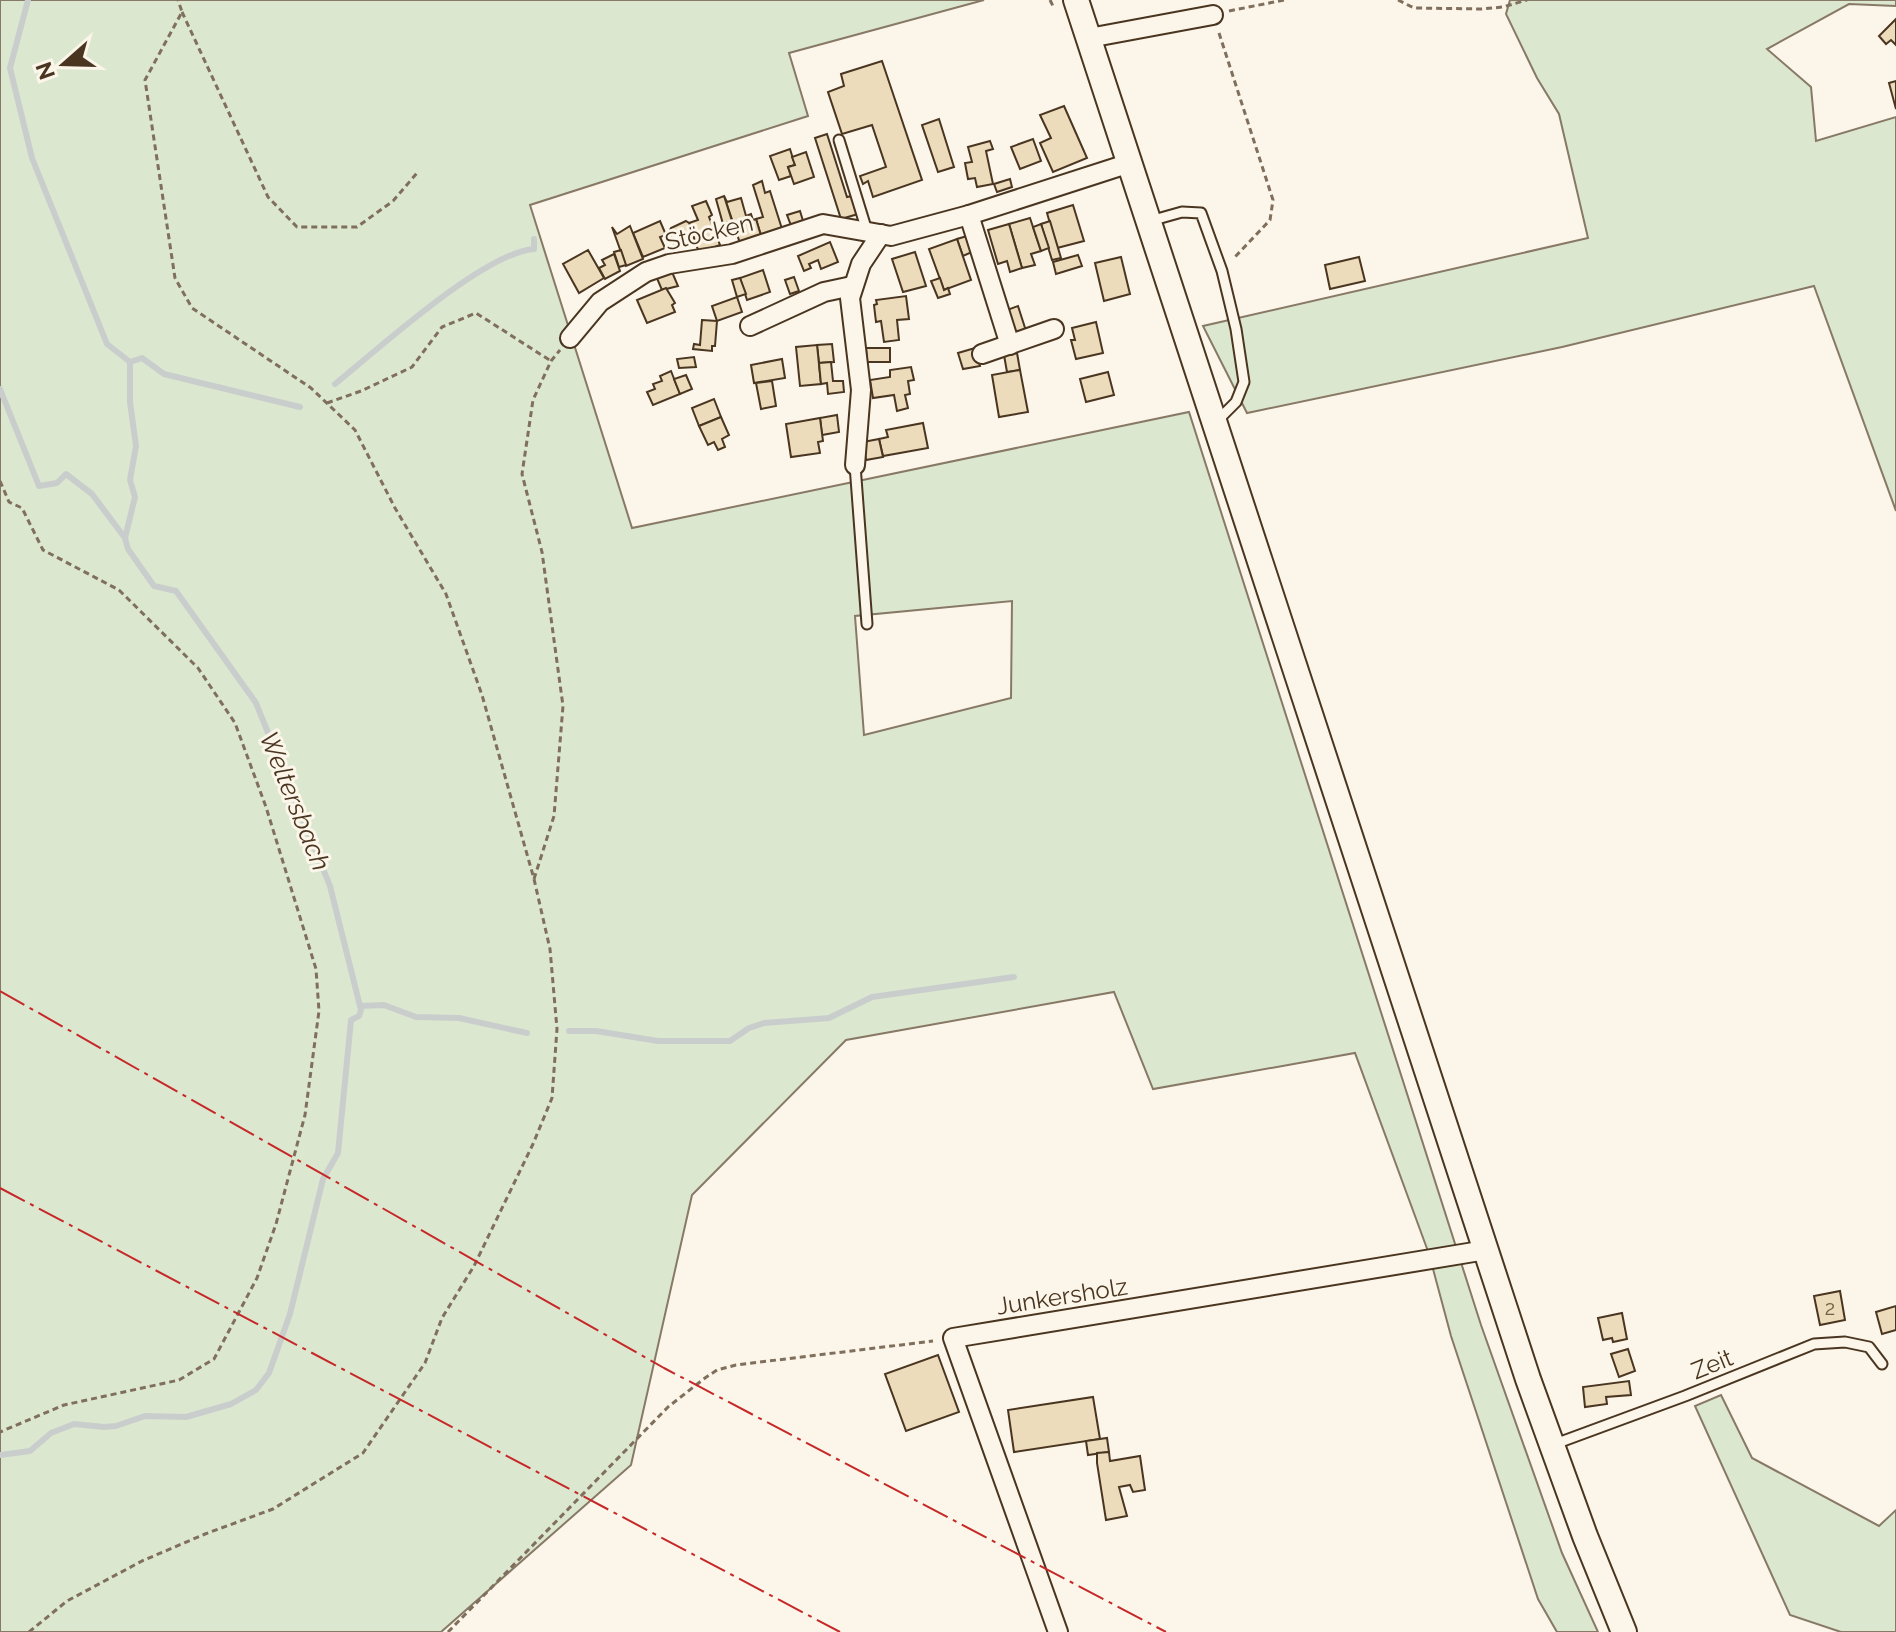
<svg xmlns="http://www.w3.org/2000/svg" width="1896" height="1632" font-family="Raleway,sans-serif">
<rect width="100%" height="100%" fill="#fbf6e9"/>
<g fill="#dce7d0" stroke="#887966" stroke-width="2" fill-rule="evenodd">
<path d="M0,0H984L789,53L808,116L530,205L632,528L1189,412L1481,1325L1562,1553L1598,1632H1557L1538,1599L1451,1336L1429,1254L1355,1053L1153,1089L1114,992L846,1040L692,1195L631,1465L441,1632H0ZM1012,601L1011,698L864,735L855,616Z"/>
<polygon points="1510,0 1896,0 1896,6 1849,4 1767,49 1811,87 1816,141 1896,117 1896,511 1814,286 1562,347 1247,413 1203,326 1588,238 1559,114 1537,78 1506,14"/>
<polygon points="1721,1395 1752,1458 1879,1526 1896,1510 1896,1632 1841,1632 1790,1615 1695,1406"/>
</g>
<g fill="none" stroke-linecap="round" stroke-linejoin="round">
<g stroke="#c9cecd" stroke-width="6">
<polyline points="130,362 142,358 164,374 300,407"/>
<path d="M335,384C377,350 483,253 534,249V239"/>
<polyline points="0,389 39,486 57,483 66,474 92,494 125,538"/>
<polyline points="360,1006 384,1005 416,1017 459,1018 527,1033"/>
<polyline points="569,1031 596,1031 658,1041 730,1041 749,1028 764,1023 829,1018 872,997 1014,977"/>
<polyline points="0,1455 30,1451 51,1433 74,1424 104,1427 116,1426 145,1416 186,1417 231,1404 256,1390 269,1373 290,1314 323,1179 338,1153 351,1020 359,1016 361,1010 330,886 256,703 176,591 154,586 128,549 125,538 135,497 130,480 136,446 130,402 130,362 107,344 32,158 10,68 28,0"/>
</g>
</g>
<g fill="#ecdcbc" stroke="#4a3520" stroke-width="2">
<polygon points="1896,19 1896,45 1891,40 1886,44 1879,36"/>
<polygon points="882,61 922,180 873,197 868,181 863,184 860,176 886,167 872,125 842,134 828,92 844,86 841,74"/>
<polygon points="1896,81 1896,109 1889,83"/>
<polygon points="1064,106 1087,158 1053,172 1040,143 1051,138 1040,115"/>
<polygon points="939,119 954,167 938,172 922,125"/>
<polygon points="827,134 847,197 852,196 858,214 841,219 815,138"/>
<polygon points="1033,139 1041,161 1020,169 1011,147"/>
<polygon points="990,141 993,149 986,151 993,184 977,187 975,178 968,179 965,163 972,162 968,147"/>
<polygon points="790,149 795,165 788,167 791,176 779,180 770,156"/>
<polygon points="806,152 814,177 794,184 788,167 795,165 792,157"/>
<polygon points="1010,179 1012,187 997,192 994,184"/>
<polygon points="762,181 765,193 770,191 783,232 762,239 756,219 763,217 753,185"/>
<polygon points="724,196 727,202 741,198 746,216 751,214 753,220 756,219 762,239 741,246"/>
<polygon points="724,196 732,221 723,224 716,199"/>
<polygon points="706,201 712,215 709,217 720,245 699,253 689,223 698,220 692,206"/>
<polygon points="1073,205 1084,241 1057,248 1047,213"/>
<polygon points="800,211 804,224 792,228 787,215"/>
<polygon points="1030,218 1041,251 1031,254 1035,265 1022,268 1009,224"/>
<polygon points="660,221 666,235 660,237 665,248 643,257 633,233"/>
<polygon points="686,221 689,223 694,239 675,247 669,232 671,228"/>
<polygon points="1050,221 1061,258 1052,260 1041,224"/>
<polygon points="1009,224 1022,268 1010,272 1007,261 998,264 988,230"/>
<polygon points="1041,224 1049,248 1041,251 1033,227"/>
<polygon points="630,226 643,259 626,266 612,227 617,234"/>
<polygon points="967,236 972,252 963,256 957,239"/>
<polygon points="957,239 971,280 944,290 929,249"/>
<polygon points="830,242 838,262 821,269 818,260 809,264 811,268 804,271 798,256"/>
<polygon points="588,250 604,278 579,293 563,264"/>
<polygon points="621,250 626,265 619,267 614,252"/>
<polygon points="915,252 926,286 903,292 892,259"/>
<polygon points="614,254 620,271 605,279 599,268 605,265 602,260"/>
<polygon points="1078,255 1082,266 1056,274 1053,262"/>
<polygon points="1121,257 1130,294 1104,301 1095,263"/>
<polygon points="1359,257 1365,281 1330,289 1325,265"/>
<polygon points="763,270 770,292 747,300 740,278"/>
<polygon points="672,272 678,286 662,290 656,276"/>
<polygon points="794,277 799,291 790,294 785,280"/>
<polygon points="740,278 746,294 737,297 732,280"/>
<polygon points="940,278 944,290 948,288 950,294 938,298 931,281"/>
<polygon points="666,288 675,303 672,305 675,312 647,323 637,300"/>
<polygon points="906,296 909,319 897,320 899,340 884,342 881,321 876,322 874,305 877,304 876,300"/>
<polygon points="737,297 742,312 717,321 712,306"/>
<polygon points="1018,306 1026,331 1015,335 1007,310"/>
<polygon points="702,320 717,321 715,346 712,346 712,351 693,349 694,344 700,345"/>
<polygon points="1096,322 1103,353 1076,359 1071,340 1075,340 1072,328"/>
<polygon points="832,344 834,362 819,363 817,345"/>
<polygon points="817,345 821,384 800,386 796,347"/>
<polygon points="866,348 890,348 890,362 867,362"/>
<polygon points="975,348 980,366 963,369 958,353"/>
<polygon points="1017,353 1020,370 1007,372 1004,355"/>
<polygon points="694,357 696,367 679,368 677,359"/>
<polygon points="782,359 785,378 754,383 751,365"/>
<polygon points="831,362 833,381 843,381 844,392 828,394 827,383 821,384 819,363"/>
<polygon points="911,367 914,380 908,381 910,394 905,395 908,408 897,411 894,395 873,398 870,380 890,377 890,370"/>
<polygon points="1020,370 1028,412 999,417 992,375"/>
<polygon points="671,371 680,394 653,405 647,392 655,389 653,384 662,381 660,376"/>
<polygon points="1108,372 1114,395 1086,402 1080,379"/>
<polygon points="686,375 692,389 680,394 674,379"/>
<polygon points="772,381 776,406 761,409 756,383"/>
<polygon points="714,399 721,417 699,426 692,408"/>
<polygon points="837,415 839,432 822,435 820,418"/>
<polygon points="721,417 729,435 722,439 725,447 718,450 714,442 708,445 699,426"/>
<polygon points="820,418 823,441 818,442 820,453 791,457 786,424"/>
<polygon points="923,423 928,448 883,456 879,439 888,437 886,430"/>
<polygon points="879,439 883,457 866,460 863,442"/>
<polygon points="1840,1291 1845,1320 1820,1325 1814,1296"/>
<polygon points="1896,1306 1896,1330 1882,1334 1876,1312"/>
<polygon points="1622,1313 1627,1339 1613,1342 1612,1338 1603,1340 1598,1318"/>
<polygon points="1628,1349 1635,1371 1619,1377 1611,1354"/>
<polygon points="938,1355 959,1412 906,1431 885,1374"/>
<polygon points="1629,1381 1631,1395 1606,1397 1607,1404 1585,1407 1583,1387"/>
<polygon points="1093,1397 1100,1439 1014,1452 1008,1410"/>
<polygon points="1107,1438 1109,1452 1088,1455 1086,1441"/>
<polygon points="1109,1452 1110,1461 1140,1456 1145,1490 1133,1492 1130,1485 1119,1487 1127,1516 1106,1520 1097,1463 1097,1453"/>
</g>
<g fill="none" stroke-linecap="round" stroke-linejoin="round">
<g stroke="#4a3520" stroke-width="13">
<g id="lane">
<polyline points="839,140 867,231"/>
<polyline points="1150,221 1182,212 1201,213 1222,271 1236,329 1244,382 1236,402 1216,422"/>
<polyline points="855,465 867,624"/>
<polyline points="1555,1444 1685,1396 1814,1344 1845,1342 1869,1347 1882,1364"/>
</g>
</g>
<g stroke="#4a3520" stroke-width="22">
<g id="street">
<polyline points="1089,38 1213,15"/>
<polyline points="969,215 1010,345"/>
<polyline points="750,326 824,292 852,286"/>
<polyline points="570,338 600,302 646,272 669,264 732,254 823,224 891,236 969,215 1130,163"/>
<polyline points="982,354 1054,329"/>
<polyline points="855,465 861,390 850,298 861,264 881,234"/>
<polyline points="1058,1632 953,1338 1486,1250"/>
</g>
</g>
<g stroke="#4a3520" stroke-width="28">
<polyline id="secondary" points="1076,0 1528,1379 1585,1536 1624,1632"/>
</g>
<g stroke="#7f6f5c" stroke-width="3" stroke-dasharray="6 4" stroke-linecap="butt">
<polyline points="1050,0 1054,8"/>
<polyline points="1398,0 1414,8 1482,9 1503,7 1527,0"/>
<polyline points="1229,11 1284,0"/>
<polyline points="182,12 268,197 297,227 357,227 393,201 417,173"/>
<polyline points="1219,33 1273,200 1270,220 1234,258"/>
<polyline points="327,403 361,391 412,367 442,327 476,313 551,361"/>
<polyline points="0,481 9,502 22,508 43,550 119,590 198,668 235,723 266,807 316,969 319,1011 305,1115 276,1224 257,1278 214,1359 179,1380 64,1405 0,1432"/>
<polyline points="534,879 554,816 563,706 542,552 522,474 533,400 551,361 560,350"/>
<polyline points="29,1632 67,1601 142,1561 205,1534 273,1509 363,1453 425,1363 442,1318 474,1266 533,1144 552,1098 557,1029 550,949 534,879 482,695 446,594 395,508 355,430 311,388 192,308 175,278 145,80 182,12 178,0"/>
<polyline points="448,1632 668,1407 705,1378 717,1370 736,1365 933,1341"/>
</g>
<use href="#lane" stroke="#fbf6e9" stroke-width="9"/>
<use href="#street" stroke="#fbf6e9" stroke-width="18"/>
<use href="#secondary" stroke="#fbf6e9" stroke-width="24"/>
<g stroke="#c62828" stroke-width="2" stroke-dasharray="28 6 4 6" stroke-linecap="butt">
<polyline points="0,991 664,1368 1166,1632"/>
<polyline points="0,1188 840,1632"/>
</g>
</g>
<g text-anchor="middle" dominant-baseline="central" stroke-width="6" stroke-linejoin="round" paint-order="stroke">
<g font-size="20" fill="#725f47">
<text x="1830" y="1308">2</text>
</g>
<g font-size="24" fill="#4a3520" stroke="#fbf6e9">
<text transform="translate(709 232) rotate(-13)">Stöcken</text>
<text transform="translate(1062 1296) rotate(-9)">Junkersholz</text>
<text transform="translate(1712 1364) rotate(-22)">Zeit</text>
</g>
<g font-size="26" font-style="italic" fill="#4a3520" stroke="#fbf6e9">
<text transform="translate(295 801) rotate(68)">Weltersbach</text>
</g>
</g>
<g transform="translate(64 64) rotate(250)" stroke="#fbf6e9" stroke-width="6" paint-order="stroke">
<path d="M0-6L14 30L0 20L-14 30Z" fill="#4a3520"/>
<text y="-12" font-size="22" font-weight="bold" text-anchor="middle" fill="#4a3520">N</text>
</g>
</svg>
